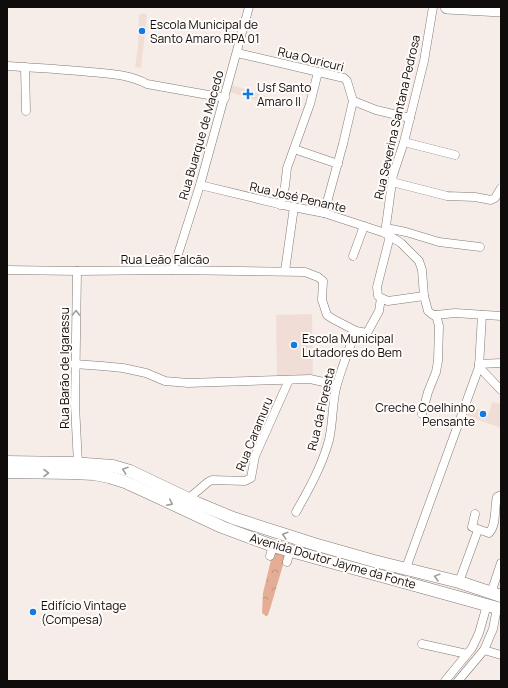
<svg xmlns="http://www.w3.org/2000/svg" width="508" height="688" font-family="Manrope,sans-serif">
<defs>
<pattern id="park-crowns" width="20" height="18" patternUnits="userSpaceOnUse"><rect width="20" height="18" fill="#e4ad95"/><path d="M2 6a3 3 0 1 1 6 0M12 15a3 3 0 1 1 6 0" fill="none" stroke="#c2947f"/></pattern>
</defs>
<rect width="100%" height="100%" fill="#f6ece8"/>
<g fill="#f0ded6">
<polygon points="143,13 147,15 141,68 135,67 138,47 139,15"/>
<polygon points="232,85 266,96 266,98 271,100 270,105 230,92"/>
<polygon points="312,314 313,374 277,377 276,315"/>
<polygon points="492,402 501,404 501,428 465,415 468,406 489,413"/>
</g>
<polygon fill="url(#park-crowns)" points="273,552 286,555 270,609 268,615 266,616 262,613 263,593"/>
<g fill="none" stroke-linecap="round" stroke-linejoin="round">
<g stroke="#837a76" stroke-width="9">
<g id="street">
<polyline points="237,53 344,78 347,81 353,101 356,102 376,110 410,118"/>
<path d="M7,66C35,68 62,69 90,72C110,74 128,74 147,84L225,98"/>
<polyline points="25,67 26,111"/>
<polyline points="404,142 455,155"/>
<polyline points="294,149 338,164"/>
<polyline points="392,182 447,196 475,197 491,200 495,198 501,188"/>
<polyline points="200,185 283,205 324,213 385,233 401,243 419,261 422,270 424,296 428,311 433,315 436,315 439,326 438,361 436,372 428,392 422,414"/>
<polyline points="280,205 285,186 287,168 310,104 318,72"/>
<polyline points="324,213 343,144 353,101"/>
<polyline points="386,228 406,232 439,242 480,247"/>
<polyline points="385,233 393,175 404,142 424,61 433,7"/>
<polyline points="353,256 364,226"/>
<polyline points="7,270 77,271 173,270 305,272 318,277 323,281 322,300 327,315 333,319 356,331 367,333 379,311 381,298 378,296 377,287 390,236"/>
<polyline points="173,270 200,185 249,7"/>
<polyline points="77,271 75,405 78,464"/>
<polyline points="285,271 294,207"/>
<polyline points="381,298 388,301 424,296"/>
<polyline points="436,315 455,313 501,316"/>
<polyline points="74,364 102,366 123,368 146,373 165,381 188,383 310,379 328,383 336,387"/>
<polyline points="479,364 501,363"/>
<polyline points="479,367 501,390"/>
<polyline points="188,499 208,482 212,480 245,481 251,478 255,456 289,380"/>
<path d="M296,512C309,489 322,466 329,440C333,423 332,405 336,388C341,369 349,349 356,331"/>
<path d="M475,514L472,527L489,533C497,525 494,508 497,497L501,495"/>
<polyline points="270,556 273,546"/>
<polyline points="287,562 290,551"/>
<polyline points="406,568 479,367 482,315"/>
<polyline points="459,582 478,530"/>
<polyline points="491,593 501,563"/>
<polyline points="422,644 467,654"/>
<polyline points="484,650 501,655"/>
<polyline points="445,681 472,648 479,633 487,605"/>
<polyline points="458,681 484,650 493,629 497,608"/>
</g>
</g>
<g stroke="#837a76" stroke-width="13">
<g id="secondary">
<polyline points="7,462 72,463 113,466 130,471 197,503 233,518 314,544 374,561 459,582 501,596"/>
<polyline points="7,472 71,473 94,474 109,477 125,482 147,492 222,527 273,546 501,609"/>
</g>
</g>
<g stroke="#837a76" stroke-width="14">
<polyline id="primary" points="447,7 501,10"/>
</g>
<use href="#street" stroke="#fff" stroke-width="8"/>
<use href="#secondary" stroke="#fff" stroke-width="12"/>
<use href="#primary" stroke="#fff" stroke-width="13"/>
</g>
<defs><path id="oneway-chevron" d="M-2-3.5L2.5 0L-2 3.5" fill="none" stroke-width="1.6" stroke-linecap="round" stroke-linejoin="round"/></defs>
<g stroke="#9f9e9d">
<use href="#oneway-chevron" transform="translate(76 313) rotate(-89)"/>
<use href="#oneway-chevron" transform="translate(125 470) rotate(-161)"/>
<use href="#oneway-chevron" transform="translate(46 473)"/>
<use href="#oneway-chevron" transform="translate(170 503) rotate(26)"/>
<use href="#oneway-chevron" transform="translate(285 535) rotate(-163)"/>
<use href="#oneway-chevron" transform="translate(437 577) rotate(-165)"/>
</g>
<g fill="#127ae2" stroke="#fffbf9" stroke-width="1.5">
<circle cx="142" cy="31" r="4"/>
<path d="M246 88h4v4h4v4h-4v4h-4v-4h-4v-4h4z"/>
<circle cx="294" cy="345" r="4"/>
<circle cx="483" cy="414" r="4"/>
<circle cx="33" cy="612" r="4"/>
</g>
<g text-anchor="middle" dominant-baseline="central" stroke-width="4" stroke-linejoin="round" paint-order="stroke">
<g font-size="12" fill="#0f0c0b" stroke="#fffbf9" text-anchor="start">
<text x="150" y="24">Escola Municipal de<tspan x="150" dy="14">Santo Amaro RPA 01</tspan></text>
<text x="257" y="87">Usf Santo<tspan x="257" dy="14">Amaro II</tspan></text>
<text x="302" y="338">Escola Municipal<tspan x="302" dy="14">Lutadores do Bem</tspan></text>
<text x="475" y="407" text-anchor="end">Creche Coelhinho<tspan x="475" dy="14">Pensante</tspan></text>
<text x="41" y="605">Edifício Vintage<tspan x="41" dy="14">(Compesa)</tspan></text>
</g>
<g font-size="12" fill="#0f0c0b" stroke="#fffbf9">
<text transform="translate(311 59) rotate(14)">Rua Ouricuri</text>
<text transform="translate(397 117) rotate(-77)">Rua Severina Santana Pedrosa</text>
<text transform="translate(201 135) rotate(-74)">Rua Buarque de Macedo</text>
<text transform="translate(298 197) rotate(13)">Rua José Penante</text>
<text x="165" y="259">Rua Leão Falcão</text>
<text transform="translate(64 368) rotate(-90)">Rua Barão de Igarassu</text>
<text transform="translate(321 409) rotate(-77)">Rua da Floresta</text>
<text transform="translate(254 434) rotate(-68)">Rua Caramuru</text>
<text transform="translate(333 561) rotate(16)">Avenida Doutor Jayme da Fonte</text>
</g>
</g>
<rect width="508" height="688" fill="none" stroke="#0f0c0b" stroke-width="16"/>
</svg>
